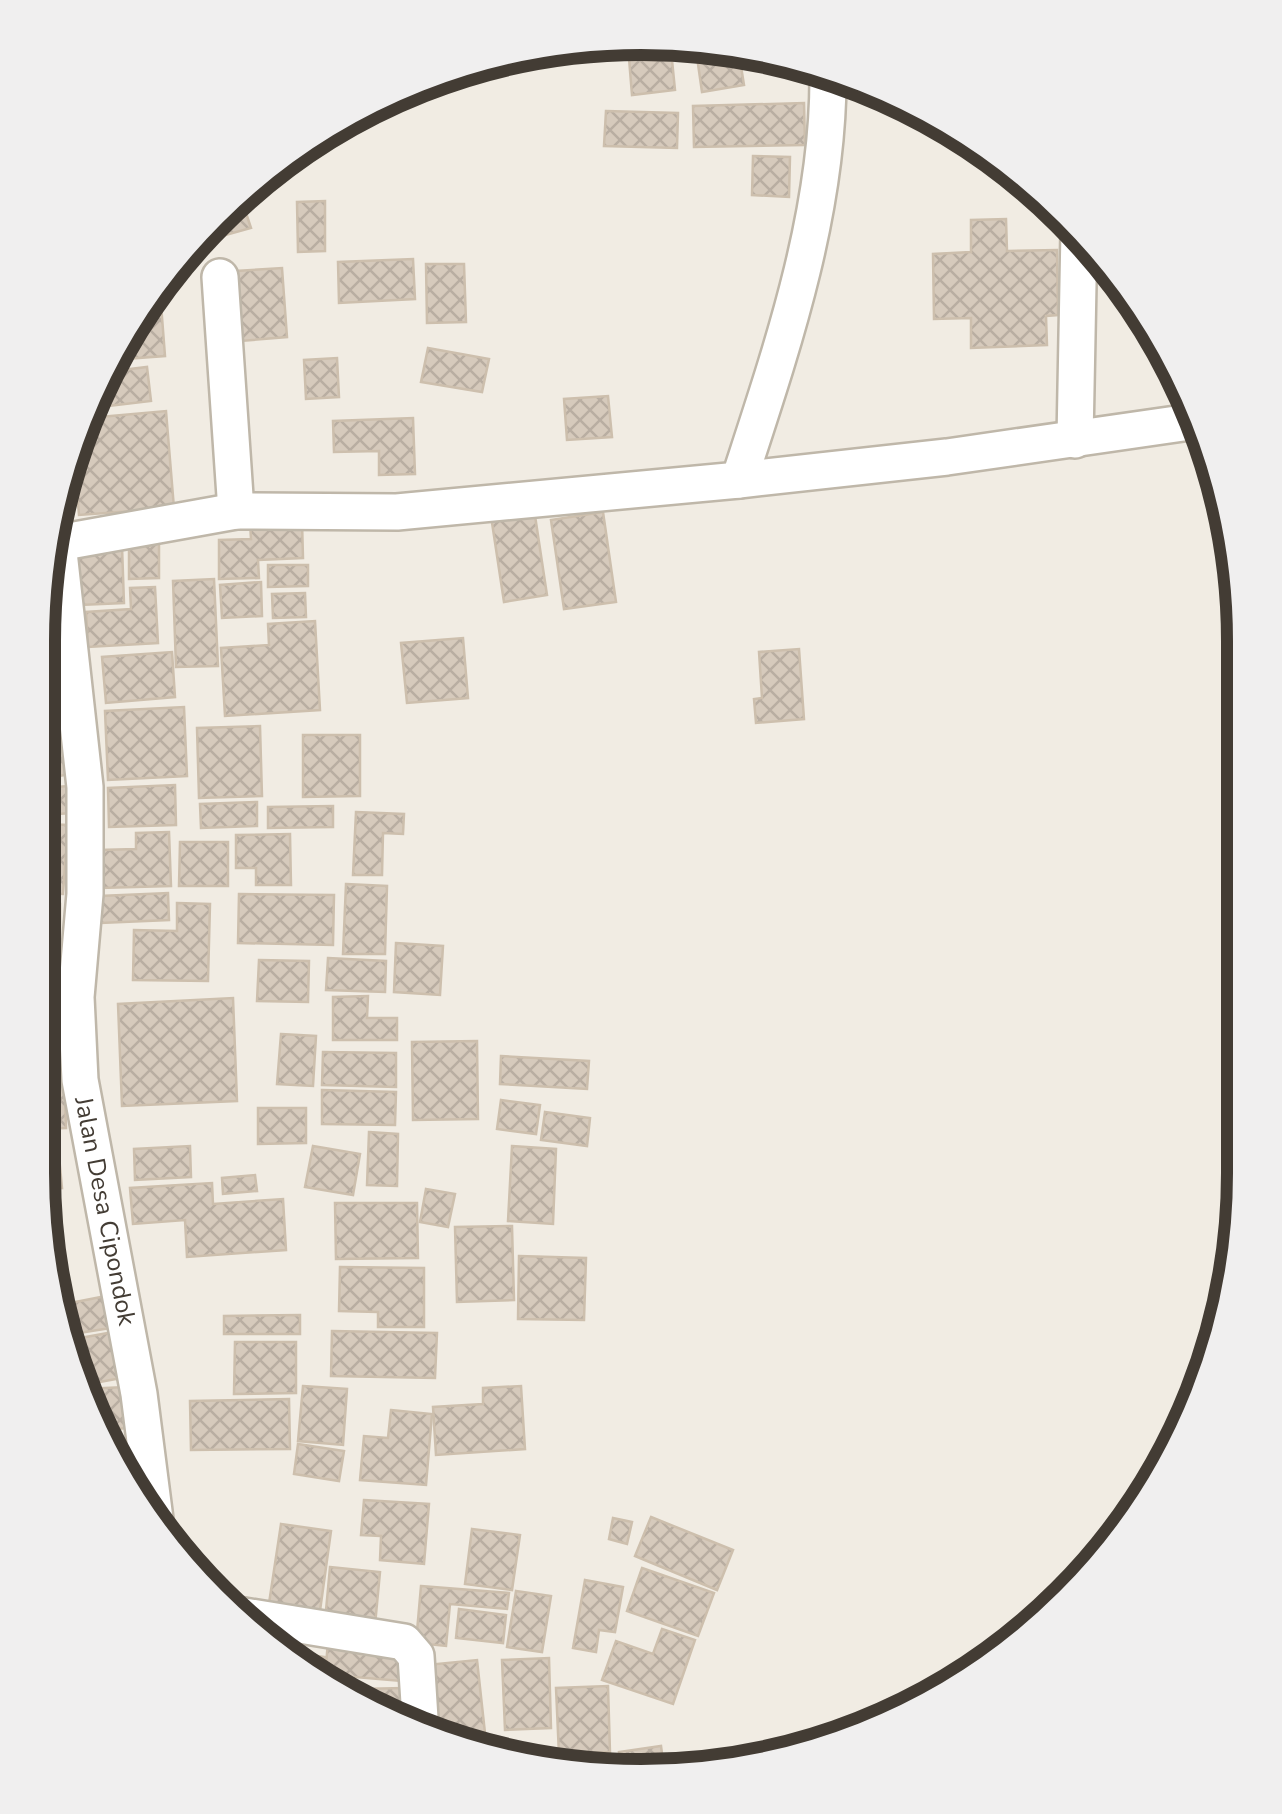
<svg xmlns="http://www.w3.org/2000/svg" width="1282" height="1814" font-family="'Nunito Sans',sans-serif">
<defs>
<pattern id="building-cross-hatch" width="8" height="8" patternUnits="userSpaceOnUse" patternTransform="scale(2.5)"><rect width="8" height="8" fill="#d6cabc"/><path d="M0 0l8 8M0 8l8-8" fill="none" stroke="#b9aea2"/></pattern>
</defs>
<rect width="100%" height="100%" fill="#f1ece3"/>
<g fill="url(#building-cross-hatch)" stroke="#cdbfad" stroke-width="2.5">
<polygon points="670,40 675,90 632,95 628,46"/>
<polygon points="695,43 739,54 744,85 702,92"/>
<polygon points="804,103 805,145 694,147 693,106"/>
<polygon points="606,111 678,113 677,148 604,146"/>
<polygon points="753,156 790,157 789,197 752,195"/>
<polygon points="239,192 251,228 197,243"/>
<polygon points="325,201 325,251 298,252 297,202"/>
<polygon points="1006,219 1007,251 1057,250 1058,315 1046,316 1047,345 971,348 971,318 934,319 933,254 971,252 971,220"/>
<polygon points="413,259 415,299 339,303 338,262"/>
<polygon points="426,264 464,264 466,322 427,323"/>
<polygon points="282,268 287,337 241,341 236,271"/>
<polygon points="160,291 165,356 110,360 119,339"/>
<polygon points="428,348 489,359 482,392 421,382"/>
<polygon points="337,358 339,397 306,399 304,360"/>
<polygon points="147,367 151,401 99,407 98,394 106,372"/>
<polygon points="608,396 612,437 567,440 564,399"/>
<polygon points="166,411 174,508 79,515 74,456 89,418"/>
<polygon points="413,418 415,474 379,475 379,451 334,452 333,421"/>
<polygon points="534,509 547,595 504,602 491,516"/>
<polygon points="603,512 616,602 564,609 551,520"/>
<polygon points="302,521 303,558 258,560 259,578 219,579 219,540 251,539 250,523"/>
<polygon points="159,539 159,578 129,579 129,540"/>
<polygon points="122,546 124,603 80,605 78,548"/>
<polygon points="268,565 308,565 308,586 268,587"/>
<polygon points="214,579 218,666 176,667 173,581"/>
<polygon points="261,582 262,616 222,618 220,585"/>
<polygon points="155,587 158,643 88,647 86,612 131,609 130,588"/>
<polygon points="305,593 306,617 273,618 272,594"/>
<polygon points="315,621 320,710 225,716 221,648 269,645 268,624"/>
<polygon points="463,638 468,698 407,703 401,643"/>
<polygon points="799,649 804,719 756,723 754,699 762,698 759,652"/>
<polygon points="172,652 175,697 106,703 102,657"/>
<polygon points="60,653 66,721 46,723 47,654"/>
<polygon points="184,707 187,776 108,780 105,711"/>
<polygon points="260,726 262,796 199,798 197,728"/>
<polygon points="65,727 72,774 45,778 45,729"/>
<polygon points="303,735 360,735 360,796 303,797"/>
<polygon points="175,785 176,825 109,827 108,788"/>
<polygon points="68,786 71,813 44,815 44,788"/>
<polygon points="257,802 257,826 201,828 200,804"/>
<polygon points="333,806 333,827 268,828 268,807"/>
<polygon points="356,812 404,814 403,834 383,833 382,875 353,875"/>
<polygon points="44,824 68,825 63,894 43,893"/>
<polygon points="169,832 171,886 100,888 99,850 136,849 136,833"/>
<polygon points="290,834 291,885 256,885 256,868 236,868 236,835"/>
<polygon points="180,842 228,842 228,886 179,886"/>
<polygon points="346,884 387,886 385,954 343,954"/>
<polygon points="168,893 169,920 101,923 100,896"/>
<polygon points="239,894 334,895 333,945 238,943"/>
<polygon points="177,903 210,904 208,981 133,980 134,930 177,931"/>
<polygon points="42,904 60,904 60,959 41,959"/>
<polygon points="396,943 443,946 440,995 394,992"/>
<polygon points="328,958 386,961 385,992 326,990"/>
<polygon points="259,960 309,961 308,1002 257,1001"/>
<polygon points="41,965 61,965 61,1012 40,1012"/>
<polygon points="368,996 367,1018 397,1018 397,1040 333,1040 333,997"/>
<polygon points="233,998 237,1101 122,1106 118,1004"/>
<polygon points="60,1018 61,1055 40,1056 40,1019"/>
<polygon points="281,1034 316,1036 313,1086 277,1084"/>
<polygon points="477,1041 478,1119 413,1120 412,1042"/>
<polygon points="323,1052 396,1053 396,1087 322,1085"/>
<polygon points="501,1056 589,1061 587,1089 500,1084"/>
<polygon points="64,1060 66,1128 38,1129 40,1061"/>
<polygon points="322,1090 396,1092 395,1125 322,1124"/>
<polygon points="501,1100 540,1105 536,1134 497,1129"/>
<polygon points="258,1108 306,1108 306,1143 258,1144"/>
<polygon points="545,1112 590,1118 587,1146 541,1140"/>
<polygon points="369,1132 398,1134 397,1186 367,1185"/>
<polygon points="57,1134 62,1188 40,1190 38,1136"/>
<polygon points="190,1146 191,1177 135,1180 134,1149"/>
<polygon points="313,1146 360,1154 353,1195 305,1187"/>
<polygon points="512,1146 556,1149 553,1224 508,1221"/>
<polygon points="255,1175 257,1191 223,1194 222,1178"/>
<polygon points="212,1183 213,1204 283,1199 286,1250 187,1257 185,1220 133,1224 130,1188"/>
<polygon points="426,1189 455,1194 448,1227 420,1222"/>
<polygon points="335,1203 417,1203 418,1258 336,1259"/>
<polygon points="512,1226 514,1300 457,1302 455,1227"/>
<polygon points="47,1242 59,1242 59,1288 53,1288"/>
<polygon points="519,1256 586,1258 584,1320 518,1319"/>
<polygon points="340,1267 424,1268 424,1327 378,1327 378,1312 339,1311"/>
<polygon points="111,1295 117,1327 66,1335 60,1305"/>
<polygon points="300,1315 300,1334 224,1334 224,1316"/>
<polygon points="119,1331 127,1377 83,1385 69,1340"/>
<polygon points="332,1331 437,1333 435,1378 331,1376"/>
<polygon points="235,1342 296,1342 296,1393 234,1394"/>
<polygon points="303,1386 347,1389 343,1445 298,1441"/>
<polygon points="521,1386 525,1449 436,1455 433,1407 483,1404 483,1388"/>
<polygon points="125,1387 127,1428 104,1430 85,1389"/>
<polygon points="289,1399 290,1449 191,1450 190,1401"/>
<polygon points="391,1410 432,1414 426,1485 360,1480 364,1436 388,1438"/>
<polygon points="132,1438 135,1475 124,1476 108,1440"/>
<polygon points="298,1444 344,1451 339,1481 294,1474"/>
<polygon points="364,1500 429,1504 424,1564 380,1560 381,1536 361,1535"/>
<polygon points="651,1517 733,1550 717,1590 635,1556"/>
<polygon points="613,1518 632,1522 627,1544 609,1539"/>
<polygon points="281,1524 331,1531 319,1618 268,1610"/>
<polygon points="472,1529 520,1535 512,1590 465,1584"/>
<polygon points="330,1567 380,1572 375,1625 325,1621"/>
<polygon points="642,1568 714,1593 698,1636 627,1611"/>
<polygon points="585,1580 623,1587 615,1632 599,1630 596,1652 573,1648"/>
<polygon points="421,1586 509,1593 507,1609 450,1604 446,1646 416,1643"/>
<polygon points="516,1591 551,1596 542,1652 507,1647"/>
<polygon points="459,1609 506,1615 503,1643 456,1638"/>
<polygon points="662,1629 695,1640 673,1704 602,1680 616,1641 653,1654"/>
<polygon points="328,1641 405,1647 401,1681 355,1677 351,1694 325,1678"/>
<polygon points="281,1651 325,1657 323,1676"/>
<polygon points="549,1658 551,1728 505,1730 502,1660"/>
<polygon points="477,1660 485,1733 433,1737 426,1665"/>
<polygon points="608,1686 610,1752 559,1755 556,1688"/>
<polygon points="403,1688 403,1726 360,1700 360,1689"/>
<polygon points="661,1746 664,1768 621,1769 619,1752"/>
<polygon points="616,1763 616,1770 563,1771 544,1766"/>
</g>
<g fill="none" stroke-linecap="round" stroke-linejoin="round">
<g stroke="#bfb7a9" stroke-width="40">
<g id="minor">
<polyline points="220,277 236,511"/>
<polyline points="1075,440 1079,231"/>
<path d="M739,480C781,351 828,216 828,78"/>
<polyline points="52,517 58,543 236,511 397,512 739,480 947,457 1197,421"/>
<polyline points="49,545 58,543 85,787 85,894 76,997 80,1080 139,1394 156,1527"/>
<polyline points="232,1614 404,1642 416,1656 421,1734"/>
</g>
</g>
<use href="#minor" stroke="#fff" stroke-width="35"/>
</g>
<g text-anchor="middle" dominant-baseline="central" stroke-width="9" stroke-linejoin="round" paint-order="stroke">
<g font-size="25" fill="#433c34" stroke="#fff">
<text transform="translate(105 1211) rotate(79)">Jalan Desa Cipondok</text>
</g>
</g>
<path d="M0 0H1282V1814H0ZM641 55H641A586 586 0 0 1 1227 641V1173A586 586 0 0 1 641 1759H641A586 586 0 0 1 55 1173V641A586 586 0 0 1 641 55Z" fill="#f0efef" fill-rule="evenodd"/>
<path fill="none" stroke="#433c34" stroke-width="12" d="M641 55H641A586 586 0 0 1 1227 641V1173A586 586 0 0 1 641 1759H641A586 586 0 0 1 55 1173V641A586 586 0 0 1 641 55Z"/>
</svg>
